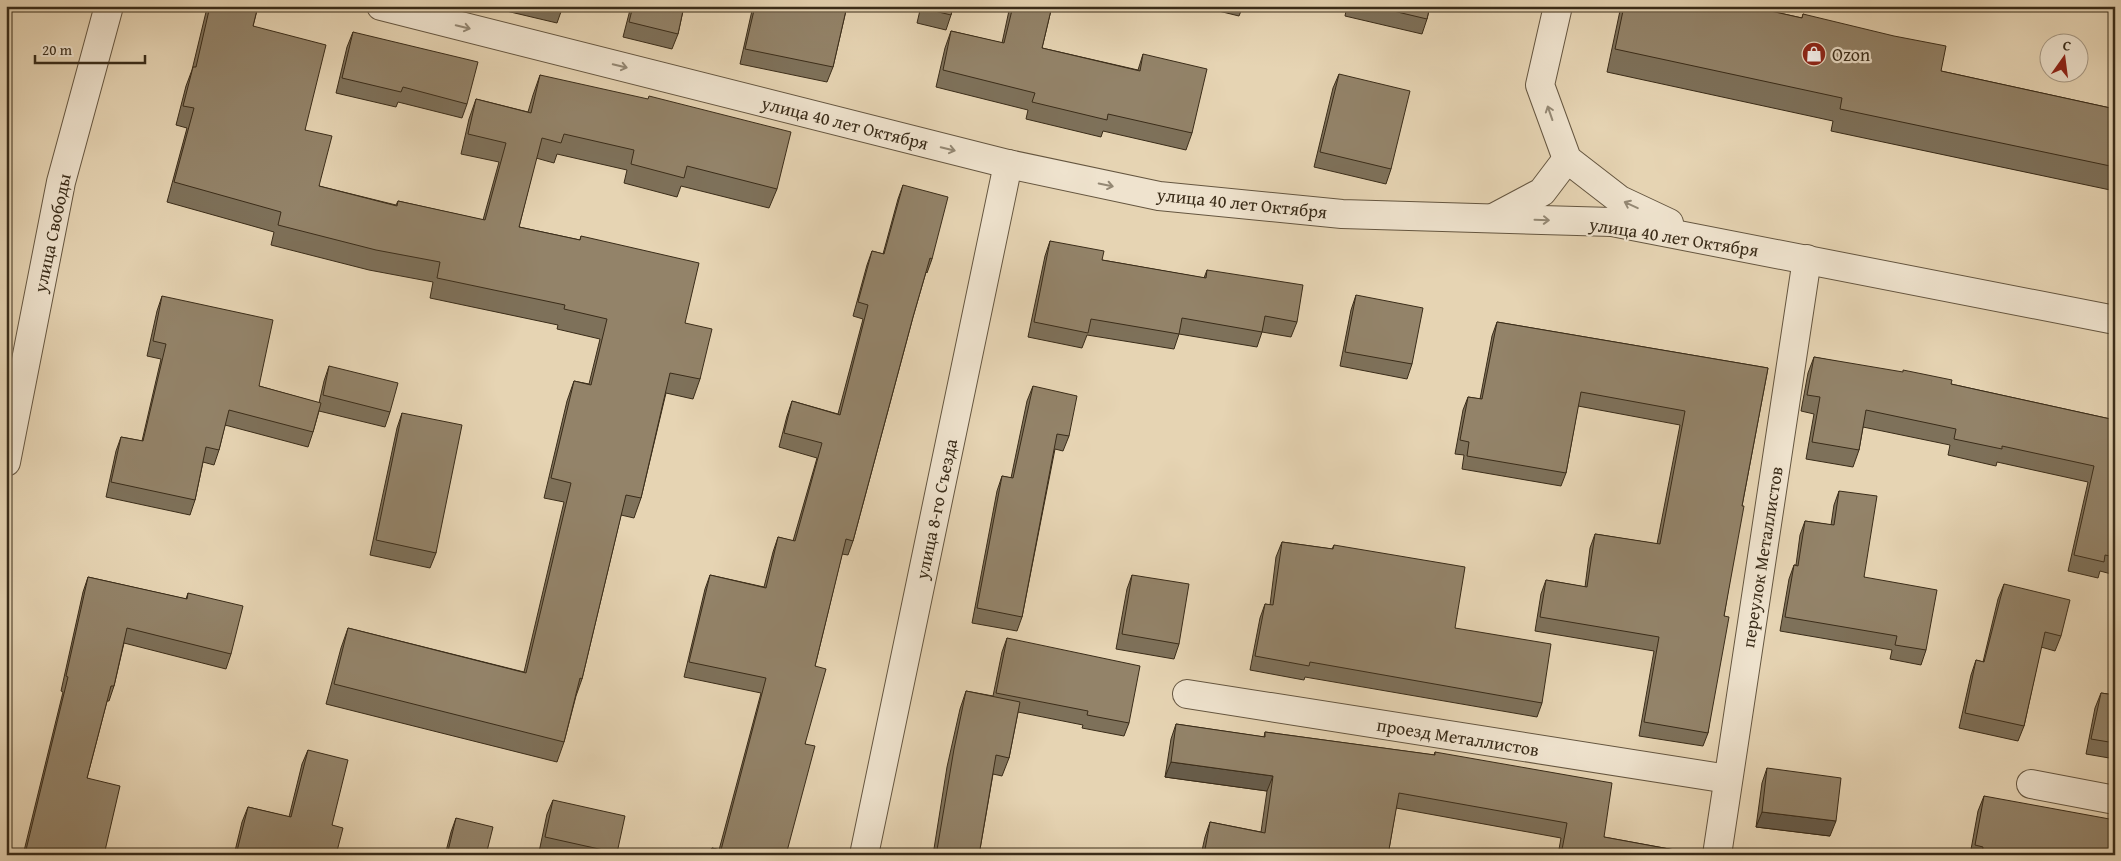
<svg xmlns="http://www.w3.org/2000/svg" width="2121" height="861" font-family="'Gentium Book Plus',serif">
<rect width="100%" height="100%" fill="#e6d4b3"/>
<filter id="stains"><feTurbulence type="fractalNoise" baseFrequency=".004" numOctaves="4"/><feColorMatrix values="0 0 0 0 .2 0 0 0 0 .09 0 0 0 0 .02 0 0 0 .5 -.17"/></filter>
<radialGradient id="worn" r=".72"><stop offset=".6" stop-color="#630" stop-opacity="0"/><stop offset="1" stop-color="#630" stop-opacity=".3"/></radialGradient>
<g fill="none" stroke-linecap="round" stroke-linejoin="round">
<g stroke="#655640" stroke-width="30">
<g id="minor">
<polyline points="381,6 1008,164 1159,196 1342,214 1612,222 2115,320"/>
<polyline points="1558,6 1540,85 1567,159 1620,200 1669,223"/>
<polyline points="1493,218 1542,192 1567,159"/>
<polyline points="6,462 61,182 109,6"/>
<polyline points="1187,694 1728,779"/>
<polyline points="2031,784 2115,800"/>
<polyline points="864,855 1008,164"/>
<polyline points="1717,855 1807,259"/>
</g>
</g>
<use href="#minor" stroke="#efe3ce" stroke-width="28"/>
</g>
<g fill="#7e715a" stroke="#3a2c19">
<polygon points="208,6 258,6 253,26 305,130 319,186 396,205 398,201 483,220 499,162 461,154 469,119 476,99 528,112 533,95 540,75 777,189 769,208 681,186 677,197 624,183 627,170 557,154 554,163 536,158 519,227 580,240 581,236 685,323 700,379 693,399 666,393 641,498 634,518 621,515 582,679 576,696 564,742 557,762 326,704 341,648 348,628 524,672 564,502 544,498 567,401 574,381 589,384 600,339 557,329 558,325 430,298 433,282 369,270 271,245 274,232 167,202 187,128 176,125 186,86 192,70 206,12"/>
<polygon points="485,6 563,6 557,23"/>
<polygon points="631,6 684,6 678,34 672,49 623,37"/>
<polygon points="753,6 847,6 833,67 827,82 740,64"/>
<polygon points="921,6 953,6 951,15 946,30 917,23"/>
<polygon points="1010,6 1052,6 1042,48 1138,70 1143,54 1192,133 1186,150 1103,131 1101,137 1026,119 1028,110 936,87 945,48 951,31 1002,43"/>
<polygon points="1198,6 1243,6 1239,16"/>
<polygon points="1347,6 1430,6 1427,19 1422,34 1345,16"/>
<polygon points="1621,6 1748,6 1802,18 1803,14 1941,71 2115,109 2115,191 1831,131 1833,121 1607,72"/>
<polygon points="353,32 467,104 462,118 398,102 396,107 336,93 347,47"/>
<polygon points="1339,74 1391,169 1386,184 1314,167 1333,88"/>
<polygon points="903,185 932,259 927,273 926,272 913,317 853,541 848,555 842,554 815,666 805,744 786,855 710,855 712,848 719,850 761,693 684,677 705,589 710,575 764,587 773,552 778,537 793,541 817,458 779,447 787,416 792,401 838,414 863,319 853,316 867,265 872,251 883,254 898,199"/>
<polygon points="1050,241 1102,260 1204,278 1207,270 1297,322 1291,337 1262,332 1257,347 1179,334 1174,349 1087,335 1082,348 1028,337 1045,256"/>
<polygon points="1356,295 1412,364 1407,379 1340,366 1351,310"/>
<polygon points="162,296 259,386 319,403 324,381 329,366 390,412 385,427 319,411 313,432 308,447 225,425 219,450 214,465 203,462 195,500 190,515 106,497 116,451 121,437 142,441 161,359 147,356 157,311"/>
<polygon points="1497,322 1768,368 1742,506 1724,616 1708,733 1703,746 1639,736 1654,651 1535,631 1541,594 1546,580 1585,587 1590,548 1595,534 1657,544 1680,425 1578,406 1566,473 1561,486 1462,469 1464,455 1455,454 1463,410 1468,397 1480,399 1492,336"/>
<polygon points="1814,357 1951,384 2115,420 2115,575 2100,571 2098,578 2068,571 2088,482 1997,462 1996,466 1948,455 1950,445 1863,427 1859,450 1853,467 1806,459 1814,414 1801,411 1808,373"/>
<polygon points="1033,386 1069,436 1063,451 1055,449 1022,617 1017,631 972,623 997,491 1002,476 1011,478 1027,401"/>
<polygon points="402,413 436,553 430,568 370,555 397,428"/>
<polygon points="1839,491 1864,577 1926,650 1921,665 1890,659 1892,650 1780,631 1789,579 1794,565 1796,565 1800,535 1805,521 1831,525 1834,505"/>
<polygon points="1282,542 1332,549 1334,545 1455,628 1542,703 1537,717 1305,677 1304,680 1250,670 1260,618 1265,604 1270,605 1276,557"/>
<polygon points="1132,575 1179,644 1174,659 1116,649 1127,589"/>
<polygon points="88,577 186,599 188,593 231,654 226,669 124,643 114,686 109,701 107,701 87,778 104,855 23,855 63,692 61,691 83,592"/>
<polygon points="2004,584 2061,636 2055,651 2041,647 2024,726 2018,741 1959,728 1971,675 1976,660 1983,662 1998,599"/>
<polygon points="1007,638 1129,723 1124,736 1082,728 1083,725 1018,712 1009,758 1002,776 993,774 979,855 933,855 947,767 960,709 966,691 993,696 1002,652"/>
<polygon points="2101,693 2115,695 2115,759 2086,754 2095,708"/>
<polygon points="1176,724 1264,737 1265,732 1434,755 1435,752 1604,837 1702,855 1558,855 1561,838 1396,808 1388,855 1201,855 1205,837 1210,822 1261,832 1267,791 1165,777 1171,739"/>
<polygon points="308,750 332,825 336,855 234,855 242,822 248,807 289,817 302,764"/>
<polygon points="1767,768 1830,836 1756,827 1762,783"/>
<polygon points="1984,796 2115,855 1970,855 1978,811"/>
<polygon points="553,800 617,853 616,855 554,855 539,852 547,814"/>
<polygon points="456,818 486,855 445,855 451,832"/>
</g>
<g fill="#675c4a" stroke="#3a2c19">
<polygon points="1171,762 1273,776 1267,791 1165,777"/>
<polygon points="1762,812 1836,821 1830,836 1756,827"/>
</g>
<g fill="#938369" stroke="#3a2c19">
<polygon points="210,6 258,6 253,26 326,45 305,130 332,136 319,186 397,206 398,201 485,220 506,143 468,134 476,99 531,113 540,75 648,99 649,96 791,132 777,189 687,166 684,178 631,164 634,150 564,134 561,143 542,138 519,227 580,240 581,236 699,263 685,323 712,329 700,379 670,373 641,498 626,495 582,679 580,678 564,742 334,684 348,628 526,673 571,483 551,478 574,381 591,385 607,319 564,309 565,305 437,278 440,262 376,250 278,225 281,212 174,182 194,108 183,106 193,67 196,67"/>
<polygon points="554,6 563,6 562,8"/>
<polygon points="633,6 684,6 678,34 629,22"/>
<polygon points="755,6 847,6 833,67 745,49"/>
<polygon points="923,6 953,6 951,15 922,8"/>
<polygon points="1013,6 1052,6 1042,48 1140,71 1143,54 1207,69 1192,133 1108,114 1107,120 1032,102 1035,93 943,70 951,31 1004,43"/>
<polygon points="1372,6 1430,6 1427,19"/>
<polygon points="1624,6 1748,6 1802,18 1803,14 1894,36 1946,46 1941,71 2115,109 2115,167 1840,109 1842,98 1615,49"/>
<polygon points="353,32 478,62 467,104 403,87 401,92 342,78"/>
<polygon points="1339,74 1410,91 1391,169 1320,152"/>
<polygon points="903,185 948,197 932,259 930,258 913,317 853,541 846,539 815,666 826,669 805,744 815,746 786,855 711,855 712,848 721,850 766,678 689,662 710,575 766,588 778,537 795,541 822,443 784,433 792,401 840,415 868,305 858,302 872,251 884,254"/>
<polygon points="1050,241 1104,251 1102,260 1206,278 1207,270 1303,285 1297,322 1265,316 1262,332 1182,318 1179,334 1091,319 1088,333 1034,322"/>
<polygon points="1356,295 1423,308 1412,364 1345,352"/>
<polygon points="162,296 273,320 259,386 321,403 313,432 229,410 219,450 206,447 195,500 111,482 121,437 143,441 166,344 153,341"/>
<polygon points="1497,322 1768,368 1742,506 1744,506 1724,616 1729,617 1708,733 1644,722 1659,637 1540,617 1546,580 1587,587 1595,534 1660,544 1685,411 1581,392 1566,473 1467,456 1469,442 1460,440 1468,397 1482,399"/>
<polygon points="1814,357 1903,372 1903,370 1952,380 1951,384 2115,420 2115,557 2105,555 2104,562 2074,555 2094,466 2002,446 2002,449 1954,439 1956,429 1866,410 1859,450 1812,442 1820,397 1807,395"/>
<polygon points="329,366 398,383 390,412 323,395"/>
<polygon points="1033,386 1077,396 1069,436 1057,434 1022,617 977,608 1002,476 1013,478"/>
<polygon points="402,413 462,425 436,553 376,540"/>
<polygon points="1839,491 1877,496 1864,577 1937,590 1926,650 1895,645 1897,636 1785,617 1794,565 1798,566 1805,521 1834,525"/>
<polygon points="1282,542 1333,549 1334,545 1465,567 1455,628 1551,644 1542,703 1310,662 1309,666 1255,656 1265,604 1273,605"/>
<polygon points="1132,575 1189,584 1179,644 1122,634"/>
<polygon points="88,577 187,599 188,593 243,606 231,654 127,628 114,686 111,686 87,778 120,786 104,855 28,855 25,854 68,677 66,676"/>
<polygon points="2004,584 2070,600 2061,636 2045,632 2024,726 1965,713 1976,660 1984,662"/>
<polygon points="1007,638 1140,666 1129,723 1087,715 1088,711 996,693"/>
<polygon points="966,691 1020,702 1009,758 996,755 979,855 938,855 939,851 937,850 954,749"/>
<polygon points="2101,693 2115,695 2115,743 2091,739"/>
<polygon points="1176,724 1265,737 1265,732 1435,755 1435,752 1612,783 1604,837 1702,855 1561,855 1567,823 1399,793 1388,855 1204,855 1210,822 1265,833 1273,776 1171,762"/>
<polygon points="308,750 348,760 332,825 343,828 336,855 236,855 248,807 291,817"/>
<polygon points="1767,768 1841,778 1836,821 1762,812"/>
<polygon points="1984,796 2115,820 2115,855 1982,855 1983,847 1975,845"/>
<polygon points="553,800 625,816 617,853 545,837"/>
<polygon points="456,818 493,827 486,855 447,855"/>
</g>
<defs><path id="oneway-shaft" d="M-6 0H5M1.5-3L5.5 0L1.5 3" fill="none" stroke-width="1.6" stroke-linecap="round" stroke-linejoin="round" transform="scale(1.25)"/></defs>
<g stroke="#948874">
<use href="#oneway-shaft" transform="translate(463 27) rotate(14)"/>
<use href="#oneway-shaft" transform="translate(620 66) rotate(14)"/>
<use href="#oneway-shaft" transform="translate(1550 113) rotate(-109)"/>
<use href="#oneway-shaft" transform="translate(948 149) rotate(14)"/>
<use href="#oneway-shaft" transform="translate(1106 185) rotate(12)"/>
<use href="#oneway-shaft" transform="translate(1631 205) rotate(-155)"/>
<use href="#oneway-shaft" transform="translate(1542 220) rotate(2)"/>
</g>
<defs>
<g id="shop-disc" transform="scale(1.25)"><circle r="9.5" fill="#8f2418" stroke="#efe3ce"/><path d="M-5-2.5h2.3a2.7 3.5 0 0 1 5.4 0H5L5.5 6h-11ZM-1.5-2.5h3a1.5 2.3 0 0 0-3 0Z" fill="#fff"/></g>
</defs>
<g fill-rule="evenodd">
<use href="#shop-disc" x="1814" y="54"/>
</g>
<g text-anchor="middle" dominant-baseline="central" stroke-width="4.5" stroke-linejoin="round" paint-order="stroke">
<g font-size="18" fill="#3a2c19" stroke="#efe3ce" text-anchor="start">
<text x="1832" y="54">Ozon</text>
</g>
<g font-size="18" fill="#3a2c19" stroke="#efe3ce">
<text transform="translate(845 123) rotate(14)">улица 40 лет Октября</text>
<text transform="translate(1242 203) rotate(6)">улица 40 лет Октября</text>
<text transform="translate(52 233) rotate(-78)">улица Свободы</text>
<text transform="translate(1674 237) rotate(9)">улица 40 лет Октября</text>
<text transform="translate(936 509) rotate(-78)">улица 8-го Съезда</text>
<text transform="translate(1762 557) rotate(-81)">переулок Металлистов</text>
<text transform="translate(1458 737) rotate(9)">проезд Металлистов</text>
</g>
</g>
<rect width="2121" height="861" fill="none" stroke="#e6d4b3" stroke-width="25"/>
<rect x="8" y="8" width="2106" height="846" fill="none" stroke="#3a2c19" stroke-width="2.5"/>
<rect x="12" y="12" width="2096" height="836" fill="none" stroke="#3a2c19"/>
<g transform="translate(2064 58) rotate(14)"><circle r="24" fill="#efe3ce" stroke="#a79a86"/>
<path d="M0-4L9 19L0 12L-9 19Z" fill="#8f2418"/>
<text y="-8" font-size="14" font-weight="bold" text-anchor="middle" fill="#3a2c19">С</text>
</g>
<path d="M35 55v8h110v-8" fill="none" stroke="#3a2c19" stroke-width="2.5"/>
<text x="42" y="55" font-size="15" fill="#3a2c19" stroke="#efe3ce" stroke-width="4" paint-order="stroke">20 m</text>
<rect width="100%" height="100%" filter="url(#stains)"/>
<rect width="100%" height="100%" fill="url(#worn)"/>
</svg>
